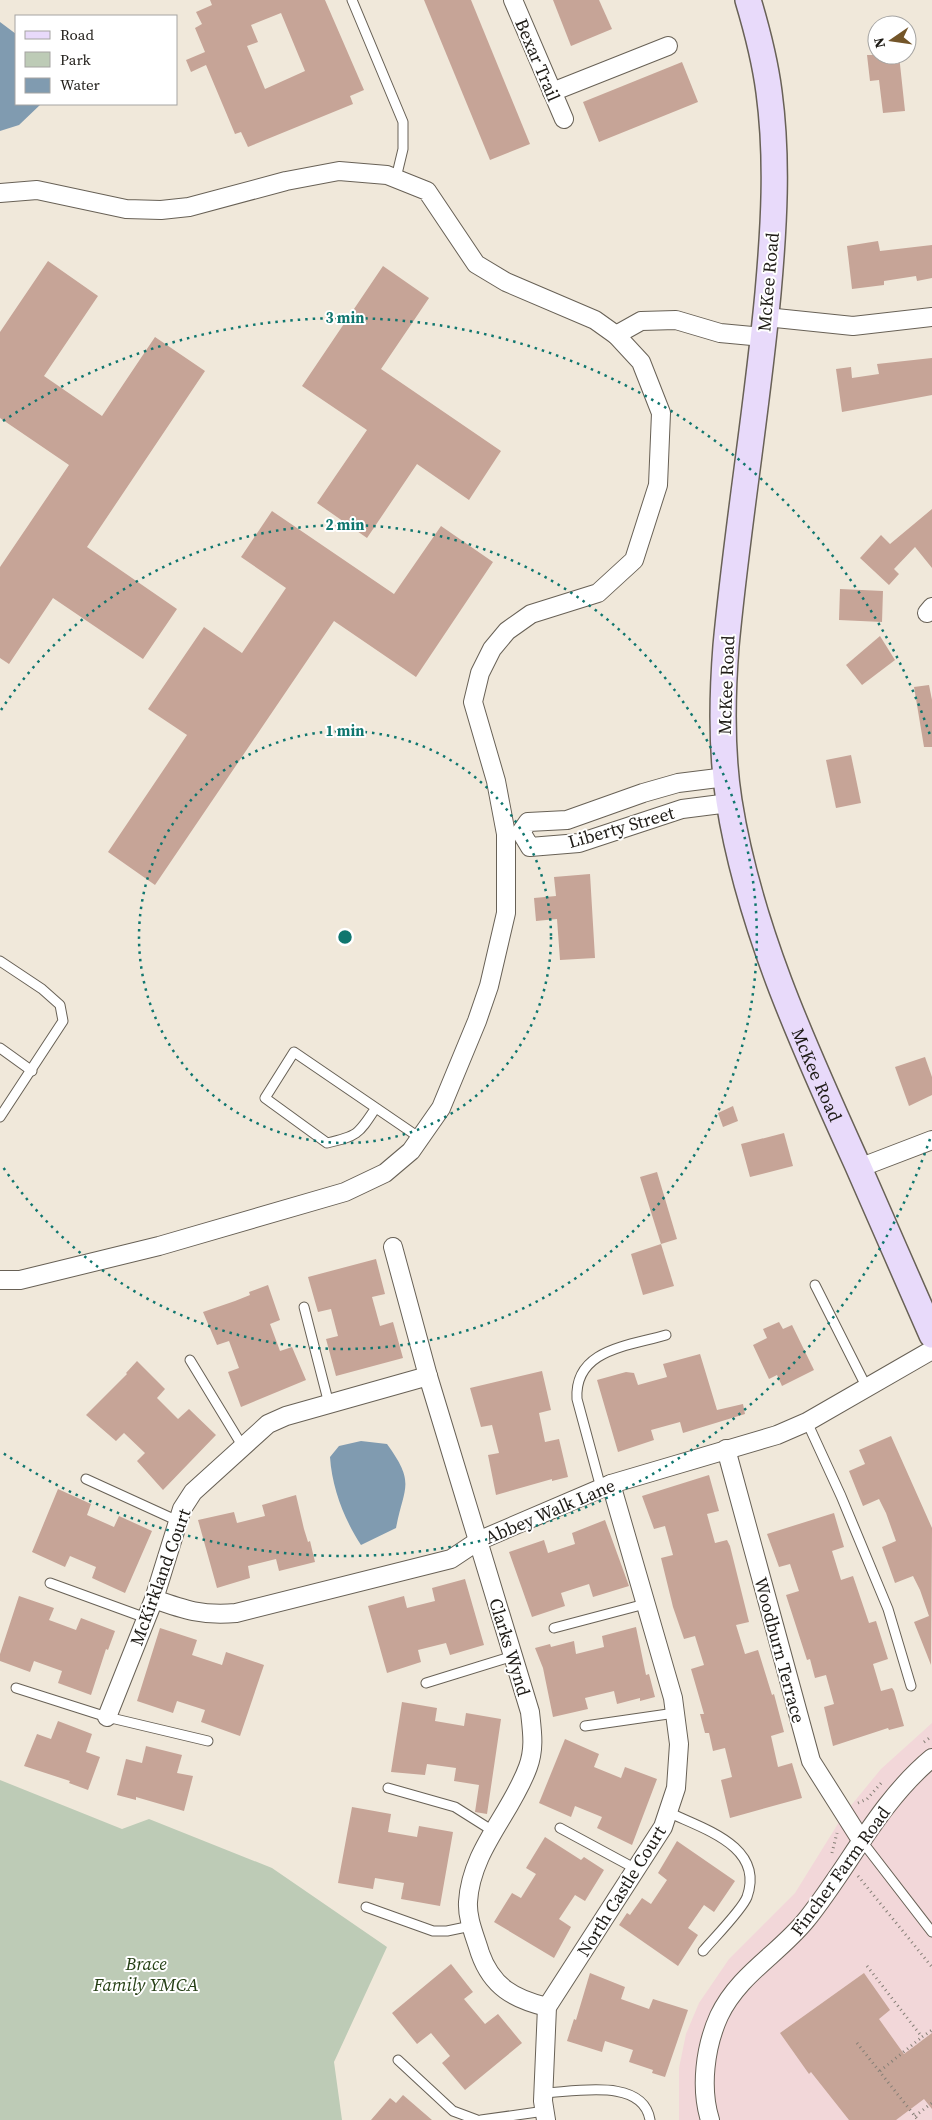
<svg xmlns="http://www.w3.org/2000/svg" width="932" height="2120" font-family="'Source Serif 4',serif">
<rect width="100%" height="100%" fill="#f0e8da"/>
<polygon fill="#f2d7d9" points="932,1723 932,2120 679,2120 679,2068 686,2034 699,2003 729,1959 795,1893 844,1814 881,1769"/>
<polygon fill="#bdcbb6" points="0,1780 122,1829 149,1819 272,1868 387,1947 334,2062 342,2120 0,2120"/>
<g fill="#809bb0">
<polygon points="0,22 16,34 16,104 41,104 19,125 0,131"/>
<path d="M361,1441L387,1444C416,1484 404,1486 396,1528L361,1545C344,1519 332,1488 330,1457L339,1446Z"/>
</g>
<g fill="#c6a497" fill-rule="evenodd">
<path d="M210,0H325L364,90L350,96L353,104L248,147L241,132L235,134L206,65L191,72L186,60L205,52L195,28L202,24L196,12L212,5ZM281,13L305,71L265,89L247,46L258,42L251,25Z"/>
<polygon points="424,0 471,0 530,144 490,160"/>
<polygon points="553,0 599,0 612,29 571,46"/>
<polygon points="867,55 899,55 905,111 883,113 879,80 870,81"/>
<polygon points="682,62 698,102 599,142 583,102"/>
<polygon points="878,241 880,251 932,245 932,278 917,281 916,276 884,281 884,285 852,289 847,246"/>
<polygon points="48,261 98,296 44,376 102,416 155,337 205,371 87,547 177,609 143,659 53,598 9,664 0,658 0,567 69,465 0,418 0,332"/>
<polygon points="383,266 429,298 381,369 501,451 469,500 417,464 367,538 317,503 367,430 302,386"/>
<polygon points="932,358 932,395 842,412 836,369 851,367 852,378 879,374 877,364"/>
<polygon points="932,509 932,568 915,547 894,569 899,574 889,585 860,558 881,535 890,544"/>
<polygon points="272,511 394,594 441,526 493,562 416,677 334,621 155,885 108,852 187,735 148,709 204,627 242,653 286,588 241,557"/>
<polygon points="840,589 883,591 882,622 839,620"/>
<polygon points="880,636 895,660 862,685 846,665"/>
<polygon points="929,685 932,700 932,747 924,747 914,687"/>
<polygon points="851,755 861,803 836,808 826,760"/>
<polygon points="590,874 595,958 560,960 557,919 536,921 534,898 556,896 554,877"/>
<polygon points="925,1057 932,1077 932,1095 909,1106 895,1067"/>
<polygon points="733,1106 738,1121 723,1127 718,1113"/>
<polygon points="784,1133 793,1166 750,1177 741,1144"/>
<polygon points="657,1172 677,1239 661,1244 640,1177"/>
<polygon points="661,1244 674,1286 643,1295 631,1254"/>
<polygon points="376,1259 385,1294 372,1297 380,1326 393,1322 403,1358 336,1376 326,1339 338,1336 331,1309 318,1312 308,1277"/>
<polygon points="268,1285 280,1320 270,1324 280,1351 292,1347 306,1380 241,1407 228,1372 239,1368 229,1341 217,1345 203,1312 235,1301 250,1295 249,1292"/>
<polygon points="779,1322 783,1329 792,1325 814,1370 782,1386 777,1375 769,1379 753,1345 767,1338 763,1329"/>
<polygon points="700,1354 717,1410 743,1404 745,1414 683,1433 680,1422 651,1430 654,1440 618,1452 597,1380 626,1372 634,1373 638,1385 667,1377 663,1364"/>
<polygon points="137,1361 165,1389 157,1398 178,1419 189,1409 216,1435 163,1490 137,1461 145,1453 124,1433 116,1441 86,1415 127,1374 126,1373"/>
<polygon points="542,1371 551,1410 539,1413 545,1442 559,1439 568,1477 552,1481 552,1479 496,1495 488,1455 499,1453 492,1425 481,1427 470,1388"/>
<polygon points="891,1436 932,1528 931,1665 914,1622 929,1616 920,1590 913,1576 895,1583 882,1547 896,1541 886,1513 879,1499 863,1506 849,1471 865,1464 859,1450"/>
<polygon points="709,1475 719,1511 707,1514 715,1543 727,1540 730,1546 749,1622 736,1625 745,1654 758,1650 759,1653 772,1695 774,1694 784,1732 771,1736 778,1767 792,1763 802,1798 730,1818 721,1780 732,1777 725,1748 713,1751 709,1733 705,1733 700,1714 704,1714 691,1669 704,1665 695,1636 684,1639 673,1607 661,1558 673,1555 665,1526 654,1529 642,1496"/>
<polygon points="58,1489 91,1504 87,1515 114,1527 119,1516 152,1531 125,1593 92,1578 96,1567 70,1556 65,1567 32,1552"/>
<polygon points="296,1495 304,1529 308,1542 310,1541 315,1562 279,1571 276,1559 248,1566 250,1578 217,1588 198,1520 234,1512 237,1523 265,1516 262,1505"/>
<polygon points="834,1513 844,1547 832,1551 841,1580 853,1576 869,1623 876,1621 888,1659 873,1664 881,1691 892,1688 894,1691 904,1726 889,1730 888,1728 833,1746 824,1707 834,1704 826,1675 815,1678 810,1659 807,1660 786,1595 799,1591 790,1564 779,1567 767,1534"/>
<polygon points="605,1520 629,1586 593,1597 589,1584 561,1593 565,1606 532,1617 509,1552 544,1540 548,1553 575,1544 572,1533"/>
<polygon points="465,1579 484,1645 450,1655 446,1643 418,1650 421,1662 387,1673 368,1606 404,1596 407,1608 435,1601 432,1588"/>
<polygon points="19,1596 54,1608 49,1620 76,1630 81,1618 115,1631 108,1650 106,1649 91,1695 58,1683 62,1671 34,1661 30,1672 0,1661 0,1654"/>
<polygon points="636,1627 646,1675 649,1674 655,1697 640,1701 640,1698 617,1704 614,1691 585,1698 588,1709 553,1717 543,1668 535,1648 550,1644 551,1647 574,1641 576,1654 604,1647 602,1636"/>
<polygon points="160,1628 197,1640 192,1655 222,1665 226,1652 264,1665 240,1736 201,1722 205,1710 177,1701 173,1713 137,1701"/>
<polygon points="402,1702 437,1708 435,1721 464,1726 466,1713 501,1719 487,1814 475,1812 479,1785 454,1781 456,1768 427,1764 425,1775 391,1772"/>
<polygon points="58,1721 92,1734 86,1752 100,1757 88,1790 69,1783 70,1781 24,1766 37,1734 51,1739"/>
<polygon points="565,1739 599,1754 594,1767 621,1778 625,1767 657,1779 632,1845 597,1828 602,1817 575,1806 571,1817 539,1803"/>
<polygon points="146,1746 182,1755 177,1773 193,1776 184,1811 136,1797 136,1800 117,1795 126,1759 142,1763"/>
<polygon points="352,1807 391,1814 388,1832 417,1837 419,1826 453,1832 440,1906 401,1899 404,1883 375,1878 373,1889 338,1883"/>
<polygon points="545,1837 581,1860 584,1857 604,1870 585,1901 575,1895 559,1919 571,1927 554,1958 494,1922 512,1893 521,1898 536,1874 526,1868"/>
<polygon points="677,1841 735,1881 714,1912 704,1905 688,1928 698,1935 678,1966 619,1925 627,1913 630,1915 642,1898 651,1904 667,1880 658,1873"/>
<polygon points="451,1964 473,1992 464,1999 485,2024 498,2014 522,2043 465,2090 442,2063 450,2056 431,2033 417,2044 392,2013"/>
<polygon points="590,1973 625,1987 621,1999 649,2009 653,1999 688,2010 665,2077 652,2073 653,2070 629,2062 633,2050 605,2041 602,2052 567,2041 574,2019 576,2020"/>
<polygon points="864,1973 890,2010 879,2019 904,2054 932,2033 932,2109 924,2099 896,2120 849,2120 811,2072 809,2074 780,2033"/>
<polygon points="403,2095 432,2120 371,2120 390,2098 396,2103"/>
</g>
<g fill="none" stroke-linecap="round" stroke-linejoin="round">
<g stroke="#686156" stroke-width="11">
<g id="lane">
<polyline points="352,0 403,122 403,149 396,178"/>
<polyline points="0,961 42,989 60,1005 63,1021 0,1117"/>
<polyline points="0,1048 32,1071"/>
<path d="M375,1109C358,1135 357,1136 327,1143L265,1098L294,1052L420,1138"/>
<polyline points="815,1285 867,1388"/>
<polyline points="304,1307 329,1404"/>
<polyline points="190,1360 243,1447"/>
<polyline points="807,1422 841,1496 888,1609 911,1686"/>
<polyline points="86,1479 178,1521"/>
<path d="M601,1488L577,1399C574,1349 629,1346 666,1335"/>
<polyline points="50,1583 146,1618"/>
<polyline points="554,1628 645,1604"/>
<polyline points="426,1683 513,1656"/>
<polyline points="16,1688 107,1717 208,1741"/>
<polyline points="585,1726 675,1713"/>
<polyline points="388,1788 455,1807 493,1831"/>
<path d="M668,1812C703,1829 765,1846 747,1897C742,1910 713,1939 703,1951"/>
<polyline points="560,1828 636,1869"/>
<polyline points="861,1840 932,1932"/>
<polyline points="366,1907 433,1931 447,1931 471,1926"/>
<polyline points="398,2060 453,2111 477,2120"/>
<path d="M543,2093C575,2092 643,2077 650,2120"/>
<polyline points="481,2120 545,2111"/>
</g>
</g>
<g stroke="#686156" stroke-width="20">
<g id="street">
<polyline points="513,0 564,119"/>
<polyline points="552,92 668,46"/>
<polyline points="0,193 37,190 126,209 161,210 189,207 286,181 339,171 387,175 427,191 476,264 506,282 595,320 616,335 641,362 661,413 658,485 634,560 598,593 531,614 507,631 492,649 480,673 473,702 496,781 506,834 506,913 489,986 477,1021 441,1108 411,1151 385,1173 345,1192 159,1246 20,1280 0,1280"/>
<polyline points="766,317 853,326 932,317"/>
<polyline points="616,335 641,321 676,320 720,333 763,337"/>
<polyline points="927,613 932,607"/>
<polyline points="726,777 678,783 643,793 567,820 528,822 521,832 530,847 579,843 682,809 729,803"/>
<polyline points="859,1168 932,1140"/>
<path d="M393,1247L428,1376L530,1712C532,1731 535,1748 528,1767C511,1814 471,1850 468,1902C467,1919 475,1936 480,1953C492,1987 514,1999 547,2007"/>
<polyline points="726,1449 811,1761 861,1840"/>
<path d="M154,1599C185,1610 202,1616 236,1613L451,1559L478,1541L611,1484L777,1435L807,1422L932,1350"/>
<polyline points="107,1717 154,1599 182,1509 193,1492 268,1424 286,1416 428,1376"/>
<polyline points="546,2120 543,2101 547,2007 663,1827 676,1788 679,1744 673,1698 611,1484"/>
<path d="M710,2120C700,2088 705,2047 719,2016C739,1974 779,1954 807,1919C850,1865 879,1802 932,1758"/>
</g>
</g>
<g stroke="#686156" stroke-width="28">
<g id="secondary">
<path id="s1" d="M748,0C757,30 765,61 769,92C778,159 774,226 768,293C757,411 737,528 726,646C722,697 721,750 729,801C749,928 805,1049 858,1166C883,1222 907,1279 932,1335"/>
</g>
</g>
<g stroke="#857f76" stroke-width="3" stroke-dasharray="1 4" stroke-linecap="butt">
<polyline points="924,1742 932,1736"/>
<polyline points="858,1803 867,1799 882,1782"/>
<polyline points="832,1853 837,1833"/>
<polyline points="858,1876 932,1967"/>
<polyline points="867,1966 922,2037 932,2030"/>
<polyline points="857,2043 918,2120"/>
<polyline points="880,2071 922,2037"/>
<polyline points="915,2116 932,2103"/>
</g>
<use href="#lane" stroke="#fff" stroke-width="9"/>
<use href="#street" stroke="#fff" stroke-width="18"/>
<use href="#secondary" stroke="#e8dafa" stroke-width="25"/>
</g>
<g fill="none" stroke="#0f766e" stroke-width="2.5" stroke-dasharray="2.5 5">
<circle cx="345" cy="937" r="206"/>
<path d="M1 710A412 412 0 1 1 1 1164"/>
<path d="M930 1139A619 619 0 0 1 3 1453M3 421A619 619 0 0 1 930 735"/>
</g>
<g text-anchor="middle" dominant-baseline="central" stroke-width="4" stroke-linejoin="round" paint-order="stroke">
<g font-size="18" fill="#1e1b16" stroke="#fff">
<text transform="translate(538 60) rotate(67)">Bexar Trail</text>
<text transform="translate(768 282) rotate(-85)">McKee Road</text>
<text transform="translate(726 685) rotate(-88)">McKee Road</text>
<text transform="translate(621 827) rotate(-16)">Liberty Street</text>
<text stroke="none"><textPath href="#s1" startOffset="1095">McKee Road</textPath></text>
<text transform="translate(550 1511) rotate(-23)">Abbey Walk Lane</text>
<text transform="translate(160 1577) rotate(-70)">McKirkland Court</text>
<text transform="translate(510 1647) rotate(73)">Clarks Wynd</text>
<text transform="translate(780 1650) rotate(75)">Woodburn Terrace</text>
<text transform="translate(840 1871) rotate(-54)">Fincher Farm Road</text>
<text transform="translate(621 1891) rotate(-58)">North Castle Court</text>
</g>
<g font-size="18" font-style="italic" fill="#264016" stroke="#fff">
<text x="146" y="1963">Brace<tspan x="146" dy="21">Family YMCA</tspan></text>
</g>
</g>
<circle cx="345" cy="937" r="8" fill="#0f766e" stroke="#fff" stroke-width="2.5"/>
<g font-size="15" text-anchor="middle" font-weight="bold" fill="#0f766e" stroke="#fff" stroke-width="4" stroke-linejoin="round" paint-order="stroke">
<text x="345" y="323">3 min</text>
<text x="345" y="530">2 min</text>
<text x="345" y="736">1 min</text>
</g>
<rect x="15" y="15" width="162" height="90" fill="#ffffff" stroke="#a5a4a2"/>
<rect x="25" y="31" width="25" height="8" fill="#e8dafa" stroke="#a5a4a2"/>
<text x="60" y="40" font-size="15" fill="#1e1b16">Road</text>
<rect x="25" y="52" width="25" height="15" fill="#bdcbb6" stroke="#a5a4a2"/>
<text x="60" y="65" font-size="15" fill="#1e1b16">Park</text>
<rect x="25" y="78" width="25" height="15" fill="#809bb0" stroke="#a5a4a2"/>
<text x="60" y="90" font-size="15" fill="#1e1b16">Water</text>
<g transform="translate(892 40) rotate(257)"><circle r="24" fill="#ffffff" stroke="#a5a4a2"/>
<path d="M0-4L9 19L0 12L-9 19Z" fill="#735529"/>
<text y="-8" font-size="14" font-weight="bold" text-anchor="middle" fill="#1e1b16">N</text>
</g>
</svg>
